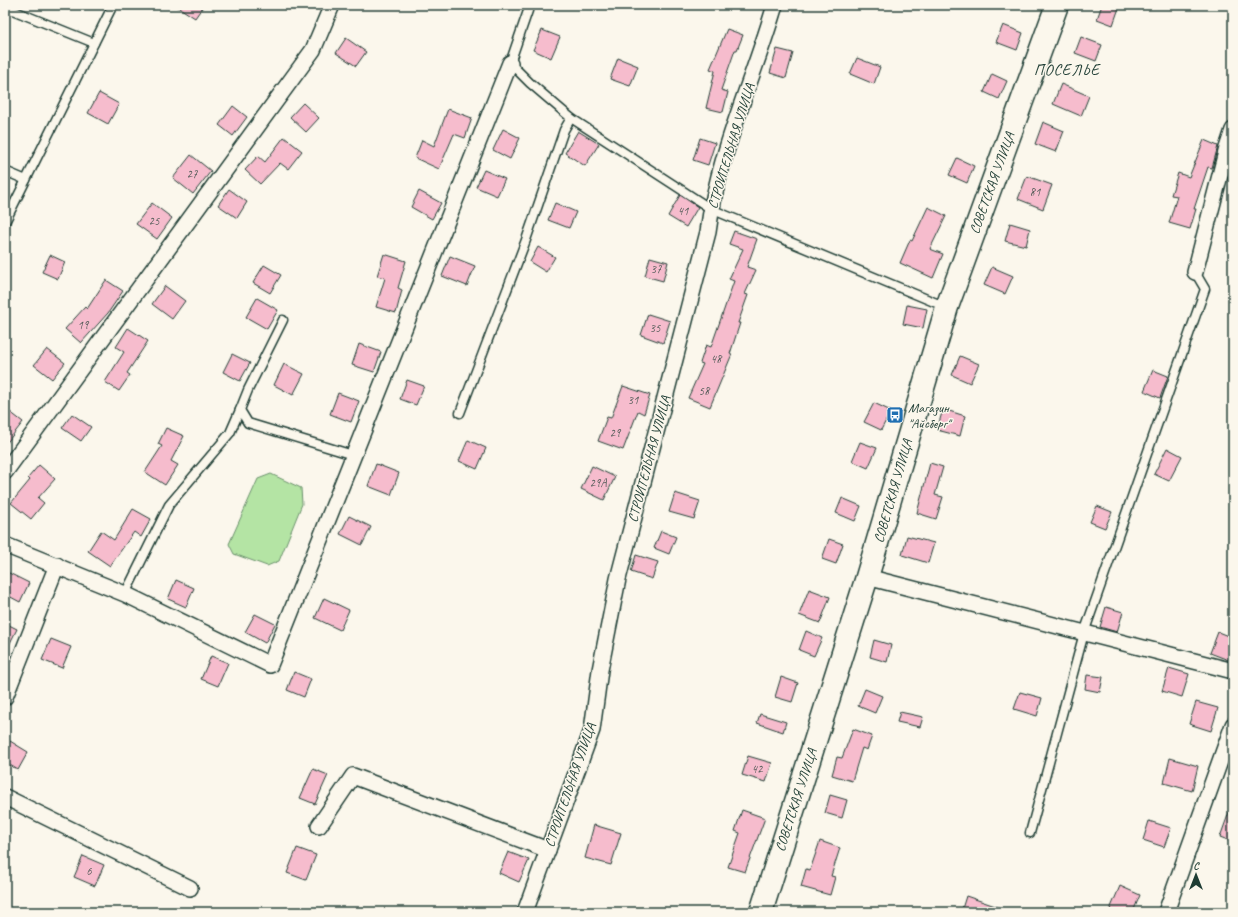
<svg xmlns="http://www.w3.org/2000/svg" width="1238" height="917" font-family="Caveat,sans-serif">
<rect width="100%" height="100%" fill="#fbf7ec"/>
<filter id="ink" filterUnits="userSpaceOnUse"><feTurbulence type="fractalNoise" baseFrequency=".025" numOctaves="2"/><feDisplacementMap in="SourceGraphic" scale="8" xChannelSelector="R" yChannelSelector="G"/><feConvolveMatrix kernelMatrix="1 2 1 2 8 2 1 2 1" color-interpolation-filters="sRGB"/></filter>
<g filter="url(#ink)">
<polygon fill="#b4e4a4" stroke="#6a906c" points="271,474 301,488 302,504 279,561 267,566 234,554 229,544 258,479"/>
<g fill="#f6bccd" stroke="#1f3d34">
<polygon points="175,5 204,5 195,18"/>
<polygon points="1102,5 1120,5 1113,25 1097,19"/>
<polygon points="1003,25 1023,33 1017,50 996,42"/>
<polygon points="727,29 743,35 737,50 735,50 721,90 728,92 723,112 706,108 715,71 710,69"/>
<polygon points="542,30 560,37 551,58 533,50"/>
<polygon points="1081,37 1102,45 1096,61 1075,53"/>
<polygon points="346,38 366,52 356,66 336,53"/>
<polygon points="777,49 793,53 786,78 770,73"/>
<polygon points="618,58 638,66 630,86 610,79"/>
<polygon points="857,58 880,67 874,84 850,74"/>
<polygon points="992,74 1007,81 999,99 984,92"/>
<polygon points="1061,84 1089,96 1081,116 1053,104"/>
<polygon points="99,93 119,104 108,124 88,113"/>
<polygon points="303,103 319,118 306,132 290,117"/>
<polygon points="233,106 247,117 233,136 219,125"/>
<polygon points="448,109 472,118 465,138 454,134 439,169 415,158 422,140 434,146"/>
<polygon points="1043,122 1064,131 1056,152 1035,144"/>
<polygon points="503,129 520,138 510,159 493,150"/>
<polygon points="578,131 599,144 585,166 565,153"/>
<polygon points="284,137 302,151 288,169 280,163 260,184 245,170 258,156 265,162"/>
<polygon points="700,138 715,143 708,165 693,160"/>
<polygon points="1204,140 1218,146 1212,168 1208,167 1194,209 1196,209 1190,229 1169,223 1177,196 1171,195 1178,173 1189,177"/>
<polygon points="191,155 211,171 193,194 173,178"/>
<polygon points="957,158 974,166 967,183 949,175"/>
<polygon points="484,170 505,179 497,196 476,187"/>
<polygon points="1027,176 1052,185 1043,209 1018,199"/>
<polygon points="229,189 247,202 237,218 218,205"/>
<polygon points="419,191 441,203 432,219 411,207"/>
<polygon points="680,195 698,207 686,227 668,216"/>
<polygon points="152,203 172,218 157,239 136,224"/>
<polygon points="555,203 576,212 569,228 548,220"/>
<polygon points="928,207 946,216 930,249 943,254 933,278 900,263 910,240 912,241"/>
<polygon points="1010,223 1030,229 1026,246 1005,241"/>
<polygon points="734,231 757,239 747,267 756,270 745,294 748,295 738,323 740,323 730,354 732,354 710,407 688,398 703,364 700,363 706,345 711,347 734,281 729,279 743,249 729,244"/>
<polygon points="538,247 555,257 546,272 530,262"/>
<polygon points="384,254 406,261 398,288 402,290 396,313 376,307 385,278 377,276"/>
<polygon points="50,255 65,262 58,279 42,272"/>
<polygon points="450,256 475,266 467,286 442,276"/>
<polygon points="650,257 668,262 663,281 645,276"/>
<polygon points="264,265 281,275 270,293 253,283"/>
<polygon points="992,267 1013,276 1005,294 984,285"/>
<polygon points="106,280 123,291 108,313 81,343 65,329 85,307 87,309"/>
<polygon points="165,286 185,301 172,319 152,304"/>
<polygon points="257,298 278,310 267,329 246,317"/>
<polygon points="907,305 927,309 923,328 903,324"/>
<polygon points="648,314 670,321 663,343 641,335"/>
<polygon points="128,328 148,341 127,373 130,375 119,391 105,382 124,352 116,347"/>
<polygon points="359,344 381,352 374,372 352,365"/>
<polygon points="47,349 65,363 52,379 34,365"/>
<polygon points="232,354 250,363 240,381 223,372"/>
<polygon points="960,356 979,364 970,383 952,375"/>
<polygon points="284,364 304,374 293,395 274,385"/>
<polygon points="1153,370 1168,376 1160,398 1144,391"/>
<polygon points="407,380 424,386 416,405 400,399"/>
<polygon points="623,386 650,395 644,414 638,411 623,450 598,441 607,417 611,418"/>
<polygon points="338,393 359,401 351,422 330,414"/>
<polygon points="874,403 891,411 881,430 864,422"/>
<polygon points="5,408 23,422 5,445"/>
<polygon points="943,409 965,416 960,436 937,430"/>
<polygon points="72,414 91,427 81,441 62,428"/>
<polygon points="166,428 184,436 171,461 178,465 165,485 145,472 162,446 158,444"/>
<polygon points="468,440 486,448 477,469 459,461"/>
<polygon points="860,442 877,448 868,468 852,461"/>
<polygon points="1167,448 1182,456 1169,481 1154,474"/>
<polygon points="930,463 943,467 935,495 943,497 936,519 917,513"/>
<polygon points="376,464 399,473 391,495 368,486"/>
<polygon points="39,465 55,479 38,498 44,503 31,519 11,503 30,480 28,478"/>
<polygon points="592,466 615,477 604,500 581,489"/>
<polygon points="675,493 700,501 694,519 669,512"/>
<polygon points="842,498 861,506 855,521 836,513"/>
<polygon points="1097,506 1112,512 1105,528 1090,522"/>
<polygon points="133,509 151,519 141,537 134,532 110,566 88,551 101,531 114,540"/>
<polygon points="349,516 371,527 362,545 340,534"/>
<polygon points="661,531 676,537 669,554 654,548"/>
<polygon points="907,536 934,543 928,563 902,555"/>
<polygon points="829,539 843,544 836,564 822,559"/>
<polygon points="636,555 658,562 652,579 631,572"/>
<polygon points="5,571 29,583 20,602 5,594"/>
<polygon points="176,580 194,588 186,607 168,599"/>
<polygon points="809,589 830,597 820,623 799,615"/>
<polygon points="324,598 349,610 340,630 315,618"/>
<polygon points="1106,607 1123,612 1117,632 1100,627"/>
<polygon points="255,614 275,624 265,643 245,632"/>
<polygon points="5,623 17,629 5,653"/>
<polygon points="806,631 822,638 814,656 799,650"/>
<polygon points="1218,632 1233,638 1233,655 1231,661 1210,653"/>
<polygon points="51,639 71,647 62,668 42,660"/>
<polygon points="874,640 891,645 887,662 870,657"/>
<polygon points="211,656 228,663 218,686 201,679"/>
<polygon points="1169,668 1189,674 1182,697 1162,691"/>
<polygon points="294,672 311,679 304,697 287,690"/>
<polygon points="1087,675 1103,677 1100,692 1085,689"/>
<polygon points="781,677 798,683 792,702 775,697"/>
<polygon points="865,689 882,696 875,713 858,706"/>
<polygon points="1020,692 1042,698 1037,716 1014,709"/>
<polygon points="1196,702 1218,708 1211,731 1189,724"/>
<polygon points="900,712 923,717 920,727 897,722"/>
<polygon points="760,714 786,722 783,732 757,723"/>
<polygon points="853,729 872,736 867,750 862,748 852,781 832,775 837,757 842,758"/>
<polygon points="10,741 28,752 18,770 5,762 5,750"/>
<polygon points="748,756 772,763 766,782 742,775"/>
<polygon points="1170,758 1198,766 1192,791 1164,783"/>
<polygon points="313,769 328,775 315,804 300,798"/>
<polygon points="830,795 847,800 842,818 825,813"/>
<polygon points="1232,804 1233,805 1233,842 1220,837"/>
<polygon points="742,810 765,818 745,872 728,867 740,833 735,831"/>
<polygon points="1149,821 1171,828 1164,847 1143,840"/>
<polygon points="594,825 621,833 611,865 585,858"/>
<polygon points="820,841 840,848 831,876 835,877 830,895 801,887 806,869 810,870"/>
<polygon points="297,848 316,855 306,880 287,873"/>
<polygon points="508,852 529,860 519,882 499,873"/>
<polygon points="83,856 104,865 95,886 74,877"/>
<polygon points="1120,886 1140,895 1133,912 1109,912"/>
<polygon points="966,896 1007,910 1007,912 961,912"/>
</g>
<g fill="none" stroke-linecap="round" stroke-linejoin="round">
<g stroke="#1f3d34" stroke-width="11">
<g id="service">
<polyline points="530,5 510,63 530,83 571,118 711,209 946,307"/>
<polyline points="5,7 94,43"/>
<polyline points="5,171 26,180"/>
<polyline points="5,222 113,5"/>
<polyline points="283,320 248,390 240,410 248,423 353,455"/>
<polyline points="460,413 526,240 564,130 571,118"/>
<polyline points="125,594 169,505 230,433 240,410"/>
<polyline points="1030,833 1084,633 1205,289 1195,272"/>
</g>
</g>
<g stroke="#1f3d34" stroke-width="18">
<g id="minor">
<polyline points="1195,272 1227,148 1233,130"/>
<polyline points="5,472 313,50 332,5"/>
<polyline points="5,545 125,594 270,665 510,63"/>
<polyline points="867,577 1233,671"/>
<polyline points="5,697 57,565"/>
<polyline points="5,797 190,888"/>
<polyline points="319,826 353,776 548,850"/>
<path d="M525,912L592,730L600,670L618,579L708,232C718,153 753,81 775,5"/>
<polyline points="1166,912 1233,725"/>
</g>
</g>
<g stroke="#1f3d34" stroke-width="25">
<polyline id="secondary" points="761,912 867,577 947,307 1057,5"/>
</g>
<use href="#service" stroke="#fbf7ec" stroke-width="8"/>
<use href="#minor" stroke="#fbf7ec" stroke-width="15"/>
<use href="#secondary" stroke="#fbf7ec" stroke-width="22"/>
</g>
</g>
<defs>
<g id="bus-square" transform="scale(0.9)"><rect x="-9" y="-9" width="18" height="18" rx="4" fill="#1f6fb2" stroke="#fbf7ec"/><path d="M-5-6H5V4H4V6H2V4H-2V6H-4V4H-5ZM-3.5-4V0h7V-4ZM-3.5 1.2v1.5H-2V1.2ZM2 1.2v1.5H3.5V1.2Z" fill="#fff"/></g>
</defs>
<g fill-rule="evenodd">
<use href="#bus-square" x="895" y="415"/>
</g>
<g text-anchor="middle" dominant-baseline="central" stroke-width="3" stroke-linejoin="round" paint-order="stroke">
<g font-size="12" fill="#555d5a">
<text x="192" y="174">27</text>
<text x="1035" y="192">81</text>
<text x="683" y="211">41</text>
<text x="154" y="221">25</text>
<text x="656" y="269">37</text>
<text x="83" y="325">19</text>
<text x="655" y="328">35</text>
<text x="716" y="359">48</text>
<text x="704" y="391">58</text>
<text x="633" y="400">31</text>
<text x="615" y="433">29</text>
<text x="598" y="483">29А</text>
<text x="757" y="769">42</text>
<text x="89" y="871">6</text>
</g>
<g font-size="14" fill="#1f3d34" stroke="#fbf7ec">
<text transform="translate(731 146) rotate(-73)">СТРОИТЕЛЬНАЯ УЛИЦА</text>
<text transform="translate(992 183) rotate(-70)">СОВЕТСКАЯ УЛИЦА</text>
<text transform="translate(649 459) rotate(-75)">СТРОИТЕЛЬНАЯ УЛИЦА</text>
<text transform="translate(893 491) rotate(-74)">СОВЕТСКАЯ УЛИЦА</text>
<text transform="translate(570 785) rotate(-71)">СТРОИТЕЛЬНАЯ УЛИЦА</text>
<text transform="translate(796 800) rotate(-72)">СОВЕТСКАЯ УЛИЦА</text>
</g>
<g font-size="14" fill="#1f3d34" stroke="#fbf7ec" text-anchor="start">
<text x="908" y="407">Магазин<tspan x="908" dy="16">"Айсберг"</tspan></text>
</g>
<g font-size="16" letter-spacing="1" fill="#1f3d34" stroke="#fbf7ec">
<text x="1067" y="70">ПОСЕЛЬЕ</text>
</g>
</g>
<rect width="1238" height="917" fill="none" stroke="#fbf7ec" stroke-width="20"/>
<rect x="10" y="10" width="1218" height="897" fill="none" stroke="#1f3d34" stroke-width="1.5" filter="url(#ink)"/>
<g transform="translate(1196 875)" stroke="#fbf7ec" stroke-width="3" paint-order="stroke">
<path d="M0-3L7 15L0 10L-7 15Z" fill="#1f3d34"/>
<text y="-6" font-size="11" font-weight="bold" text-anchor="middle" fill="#1f3d34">С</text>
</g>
</svg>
